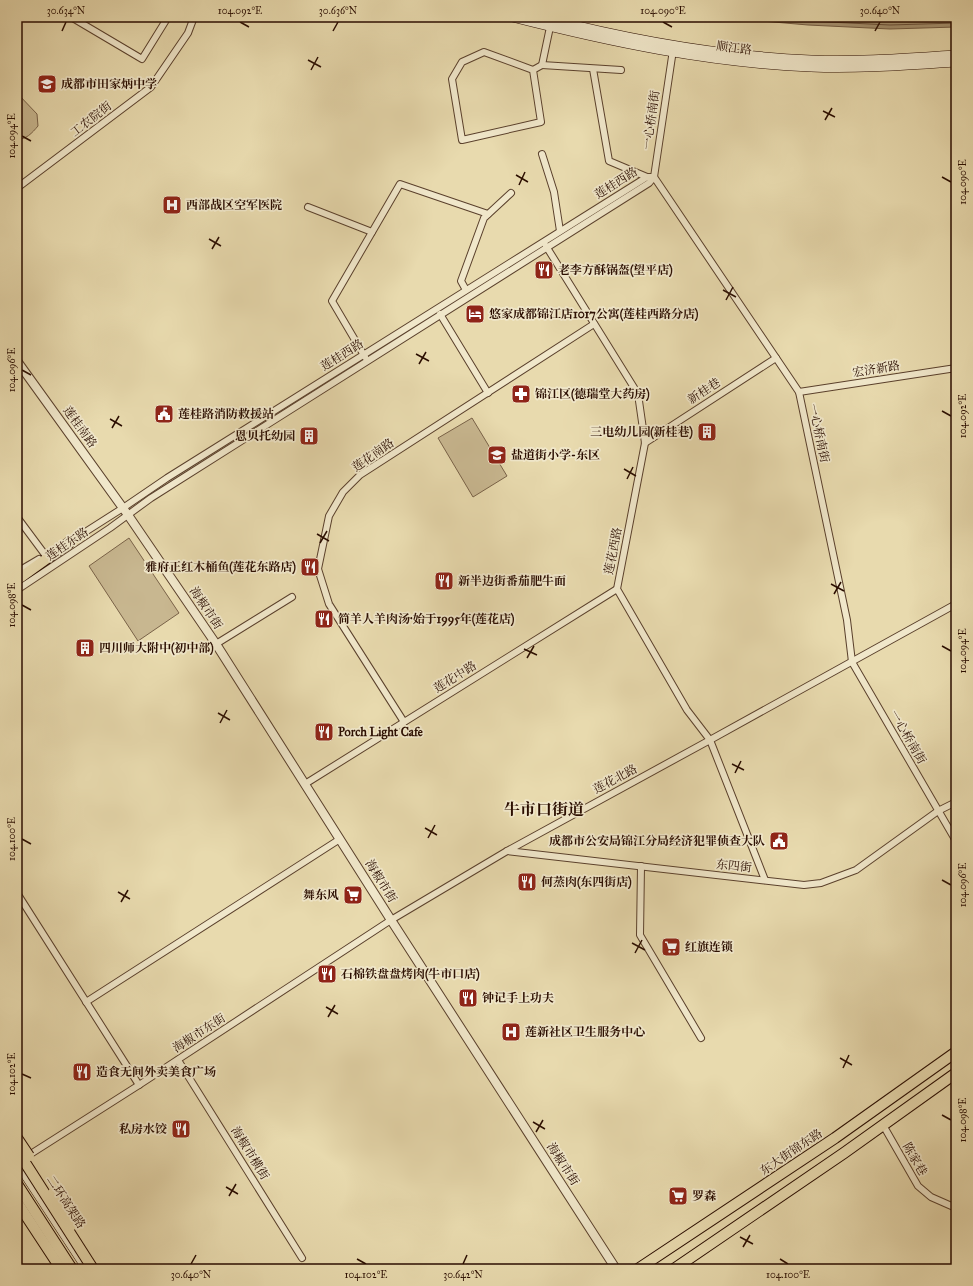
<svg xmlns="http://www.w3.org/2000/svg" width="973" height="1286" font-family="'IM FELL Great Primer','Noto Serif SC',serif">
<rect width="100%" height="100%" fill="#e8daae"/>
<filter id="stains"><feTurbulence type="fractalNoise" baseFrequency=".005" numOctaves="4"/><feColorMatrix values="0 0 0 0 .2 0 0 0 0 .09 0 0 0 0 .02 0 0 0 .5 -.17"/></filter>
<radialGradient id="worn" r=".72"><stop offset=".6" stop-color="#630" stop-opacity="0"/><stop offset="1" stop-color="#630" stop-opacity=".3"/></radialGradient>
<g fill="#c8b790" stroke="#796248">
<path d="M17,93L37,114L38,126C32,133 26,140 17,139Z"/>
<polygon points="472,418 507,476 473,497 438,438"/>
<polygon points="129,538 179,613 138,641 89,566"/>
</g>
<polygon fill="#a79473" stroke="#755e45" points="716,17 956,17 956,27 890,29 808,25"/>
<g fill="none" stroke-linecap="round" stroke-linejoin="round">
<g stroke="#68503a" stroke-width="1">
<polyline points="755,17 808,21 890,25 956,23"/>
<polyline points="824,17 890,20 956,18"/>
</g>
<g stroke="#5a402c" stroke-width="8">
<g id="minor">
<polyline points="71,17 142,59 168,17"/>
<polyline points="673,50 654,177 799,392 847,620 852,662 956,841"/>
<polyline points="542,65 621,70"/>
<polyline points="593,69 609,161 647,177"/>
<polyline points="533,70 484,52 462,62 452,79 462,140 541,122 533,70 542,65 550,27"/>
<polyline points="542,154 554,192 560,231"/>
<polyline points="17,188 151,87 188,33 194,17"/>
<polyline points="308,207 372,232"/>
<polyline points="546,246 638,394 645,443 617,589 687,710 710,740 765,880"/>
<polyline points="466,290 461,281 484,218 511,193"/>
<polyline points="440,314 488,393"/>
<polyline points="365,357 332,301 400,184 488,214"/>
<polyline points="799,392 956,368"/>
<polyline points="645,443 776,358"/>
<polyline points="17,517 46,556"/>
<polyline points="68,543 123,508 167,478 647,177 654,177"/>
<polyline points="17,572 39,559"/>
<polyline points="17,590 110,528 151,498 649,183 654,177"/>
<polyline points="216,644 292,597"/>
<polyline points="404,722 329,604 318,569 329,516 343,492 360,475 594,324"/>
<polyline points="305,784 617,589"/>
<polyline points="507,851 804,885 821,883 856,870 938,811 956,802"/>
<polyline points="641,866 640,935 701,1038"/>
<polyline points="17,893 139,1085"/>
<polyline points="86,1002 340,839"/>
<polyline points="178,1060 302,1258"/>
<polyline points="883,1125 918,1186 931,1197 956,1208"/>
<polyline points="26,1157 139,1085 391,920 507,851 710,740 956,604"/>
</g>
</g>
<g stroke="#5a402c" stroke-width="10">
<polyline id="tertiary" points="17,361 128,515 216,644 391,920 616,1269"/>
</g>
<g stroke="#2a0d00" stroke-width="10">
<g id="secondary">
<path d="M512,17C610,42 710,63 811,67C859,69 908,65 956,62"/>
<path d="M542,17C630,40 720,56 811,60C859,62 908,58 956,55"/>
<polyline points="17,1162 87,1269"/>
</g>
</g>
<g stroke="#2a0d00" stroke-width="12">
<g id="primary">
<polyline points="638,1269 835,1138 956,1052"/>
<polyline points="674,1269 844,1153 956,1073"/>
</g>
</g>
<g stroke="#2a0d00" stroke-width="12">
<g id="trunk">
<polyline points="17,580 70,542"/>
<polyline points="17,1184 72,1269"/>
<polyline points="17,1202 61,1269"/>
</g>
</g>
<use href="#minor" stroke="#f0e7ca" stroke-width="6"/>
<use href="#tertiary" stroke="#f0e7ca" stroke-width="8"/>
<use href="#secondary" stroke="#f0e7ca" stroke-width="9"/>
<use href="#primary" stroke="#e8daae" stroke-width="10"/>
<use href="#trunk" stroke="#e8daae" stroke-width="10"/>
<g stroke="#2a0d00" stroke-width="12" stroke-linecap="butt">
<g id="trunk-bridge">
<polyline points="17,1138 29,1156"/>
<polyline points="17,1150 93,1269"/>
<polyline points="53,1193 66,1213 71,1226"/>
</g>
</g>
<use href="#trunk-bridge" stroke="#e8daae" stroke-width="10"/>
</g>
<path fill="none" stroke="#2a0d00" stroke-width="1.5" d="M240,22L249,27M663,22L672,27M62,31L66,22M333,31L338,22M875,31L880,22M308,60L321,67M311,70L318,57M823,111L835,117M825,120L832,108M22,136L31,141M516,175L528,182M942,177L951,182M519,185L525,172M209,239L221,246M212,249L219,237M723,290L736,297M726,300L733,287M416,354L429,361M419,364L426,352M22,370L31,375M942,411L951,416M110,419L122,426M112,428L119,416M624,469L636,476M627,479L633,467M317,534L329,541M320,543L327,531M831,584L844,591M834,594L841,582M22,605L31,610M942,646L951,651M524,649L537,655M527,658L534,646M218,713L230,720M220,723L227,710M732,764L744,770M735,773L741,761M425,828L437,835M428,838L435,825M22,839L31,844M942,880L951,885M118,892L130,899M121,902L128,890M632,943L645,950M635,953L642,940M326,1007L338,1014M328,1017L335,1005M840,1058L852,1065M843,1068L849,1055M22,1074L31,1078M942,1115L951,1120M533,1122L545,1129M536,1132L543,1120M226,1187L238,1194M229,1196L236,1184M740,1237L753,1244M743,1247L750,1235M357,1259L366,1264M780,1259L788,1264M191,1264L196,1255M463,1264L467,1255"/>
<defs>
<g id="school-square" transform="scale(1)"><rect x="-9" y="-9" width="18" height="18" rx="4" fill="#8f2418" stroke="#f0e7ca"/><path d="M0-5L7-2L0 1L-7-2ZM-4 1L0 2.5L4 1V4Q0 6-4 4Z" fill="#fff"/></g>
<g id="hospital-square" transform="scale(1)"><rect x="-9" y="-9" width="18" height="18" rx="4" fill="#8f2418" stroke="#f0e7ca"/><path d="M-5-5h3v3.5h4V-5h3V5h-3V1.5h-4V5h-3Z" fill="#fff"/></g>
<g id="restaurant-square" transform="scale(1)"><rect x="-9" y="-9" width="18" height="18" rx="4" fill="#8f2418" stroke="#f0e7ca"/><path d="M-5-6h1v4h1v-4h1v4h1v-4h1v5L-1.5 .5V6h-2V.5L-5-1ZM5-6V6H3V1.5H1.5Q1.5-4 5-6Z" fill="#fff"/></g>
<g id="hotel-square" transform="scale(1)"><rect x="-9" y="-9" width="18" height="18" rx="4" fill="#8f2418" stroke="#f0e7ca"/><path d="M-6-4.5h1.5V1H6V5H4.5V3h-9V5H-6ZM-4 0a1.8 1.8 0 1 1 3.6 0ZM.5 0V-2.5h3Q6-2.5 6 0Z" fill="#fff"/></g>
<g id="pharmacy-square" transform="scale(1)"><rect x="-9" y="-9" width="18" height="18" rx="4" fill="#8f2418" stroke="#f0e7ca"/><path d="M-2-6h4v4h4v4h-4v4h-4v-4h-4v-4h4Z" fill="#fff"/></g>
<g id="civic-square" transform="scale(1)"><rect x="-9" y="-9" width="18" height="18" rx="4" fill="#8f2418" stroke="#f0e7ca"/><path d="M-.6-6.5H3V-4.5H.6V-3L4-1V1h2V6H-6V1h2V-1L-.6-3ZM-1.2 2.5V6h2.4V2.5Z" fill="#fff"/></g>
<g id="building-square" transform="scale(1)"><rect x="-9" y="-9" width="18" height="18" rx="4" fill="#8f2418" stroke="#f0e7ca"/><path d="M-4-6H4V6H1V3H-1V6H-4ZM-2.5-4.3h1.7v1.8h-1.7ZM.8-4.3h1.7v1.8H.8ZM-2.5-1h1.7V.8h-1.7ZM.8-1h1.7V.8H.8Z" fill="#fff"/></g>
<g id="supermarket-square" transform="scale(1)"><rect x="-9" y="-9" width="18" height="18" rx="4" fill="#8f2418" stroke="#f0e7ca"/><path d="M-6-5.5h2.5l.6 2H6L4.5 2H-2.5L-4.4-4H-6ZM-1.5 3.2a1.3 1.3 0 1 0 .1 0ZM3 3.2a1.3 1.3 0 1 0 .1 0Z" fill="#fff"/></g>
</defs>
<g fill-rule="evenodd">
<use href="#school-square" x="47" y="84"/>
<use href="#hospital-square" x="172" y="205"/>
<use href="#restaurant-square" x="544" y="270"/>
<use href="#hotel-square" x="475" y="314"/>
<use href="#pharmacy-square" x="521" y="394"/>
<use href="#civic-square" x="164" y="414"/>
<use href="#building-square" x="707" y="432"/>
<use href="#building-square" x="309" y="436"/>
<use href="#school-square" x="497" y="455"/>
<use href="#restaurant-square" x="310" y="567"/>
<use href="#restaurant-square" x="444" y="581"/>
<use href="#restaurant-square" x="324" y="619"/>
<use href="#building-square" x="85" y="648"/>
<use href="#restaurant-square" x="324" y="732"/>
<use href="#civic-square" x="779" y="841"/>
<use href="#restaurant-square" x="527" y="882"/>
<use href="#supermarket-square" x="353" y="895"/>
<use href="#supermarket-square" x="671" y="947"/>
<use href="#restaurant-square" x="327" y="974"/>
<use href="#restaurant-square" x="468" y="998"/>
<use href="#hospital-square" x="511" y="1032"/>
<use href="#restaurant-square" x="82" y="1072"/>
<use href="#restaurant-square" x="181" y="1129"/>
<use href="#supermarket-square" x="678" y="1196"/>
</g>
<g text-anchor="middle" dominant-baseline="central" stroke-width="3.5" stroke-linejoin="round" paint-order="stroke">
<g font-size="12" fill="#2a0d00" stroke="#f0e7ca">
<text transform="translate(734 48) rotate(7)">顺江路</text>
<text transform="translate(91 119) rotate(-38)">工农院街</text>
<text transform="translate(651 120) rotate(-82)">一心桥南街</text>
<text transform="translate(616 183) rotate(-32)">莲桂西路</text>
<text transform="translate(342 355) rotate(-32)">莲桂西路</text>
<text transform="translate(876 369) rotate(-9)">宏济新路</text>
<text transform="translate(704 391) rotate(-33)">新桂巷</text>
<text transform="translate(80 427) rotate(54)">莲桂南路</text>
<text transform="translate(819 433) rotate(78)">一心桥南街</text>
<text transform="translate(373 455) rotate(-35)">莲花南路</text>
<text transform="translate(67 544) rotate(-34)">莲桂东路</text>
<text transform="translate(613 551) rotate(-79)">莲花西路</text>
<text transform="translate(206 608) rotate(56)">海椒市街</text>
<text transform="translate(455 677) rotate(-32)">莲花中路</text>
<text transform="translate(908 737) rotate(60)">一心桥南街</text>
<text transform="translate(615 779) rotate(-28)">莲花北路</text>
<text transform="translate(734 866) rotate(6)">东四街</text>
<text transform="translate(381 881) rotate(58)">海椒市街</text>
<text transform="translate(199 1033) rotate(-33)">海椒市东街</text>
<text transform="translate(791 1152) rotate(-34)">东大街锦东路</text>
<text transform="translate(250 1153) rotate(58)">海椒市横街</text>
<text transform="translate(915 1159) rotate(60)">陈家巷</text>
<text transform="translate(563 1164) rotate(57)">海椒市街</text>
<text transform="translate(66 1202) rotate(57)">二环高架路</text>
</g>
<g font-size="12" font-weight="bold" fill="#2a0d00" stroke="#f0e7ca" text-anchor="start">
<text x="61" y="84">成都市田家炳中学</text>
<text x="186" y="205">西部战区空军医院</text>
<text x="558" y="270">老李方酥锅盔(望平店)</text>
<text x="489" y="314">悠家成都锦江店1017公寓(莲桂西路分店)</text>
<text x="535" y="394">锦江区(德瑞堂大药房)</text>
<text x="178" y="414">莲桂路消防救援站</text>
<text x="693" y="432" text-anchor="end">三电幼儿园(新桂巷)</text>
<text x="295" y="436" text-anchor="end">恩贝托幼园</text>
<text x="511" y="455">盐道街小学-东区</text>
<text x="296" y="567" text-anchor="end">雅府正红木桶鱼(莲花东路店)</text>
<text x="458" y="581">新半边街番茄肥牛面</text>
<text x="338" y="619">简羊人羊肉汤·始于1995年(莲花店)</text>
<text x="99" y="648">四川师大附中(初中部)</text>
<text x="338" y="732">Porch Light Cafe</text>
<text x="765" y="841" text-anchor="end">成都市公安局锦江分局经济犯罪侦查大队</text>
<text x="541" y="882">何蒸肉(东四街店)</text>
<text x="339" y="895" text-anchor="end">舞东风</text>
<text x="685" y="947">红旗连锁</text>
<text x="341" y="974">石棉铁盘盘烤肉(牛市口店)</text>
<text x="482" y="998">钟记手上功夫</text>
<text x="525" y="1032">莲新社区卫生服务中心</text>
<text x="96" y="1072">造食无间外卖美食广场</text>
<text x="167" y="1129" text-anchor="end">私房水饺</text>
<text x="692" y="1196">罗森</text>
</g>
<g font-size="16" font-weight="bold" fill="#2a0d00" stroke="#f0e7ca">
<text x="544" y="809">牛市口街道</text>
</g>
</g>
<rect width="973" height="1286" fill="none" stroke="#e8daae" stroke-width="44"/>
<rect x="22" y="22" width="929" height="1242" fill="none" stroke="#2a0d00" stroke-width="1.5"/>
<g font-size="10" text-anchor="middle" fill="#2a0d00">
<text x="66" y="14">30.634°N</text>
<text x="240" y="14">104.092°E</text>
<text x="338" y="14">30.636°N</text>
<text x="663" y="14">104.090°E</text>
<text x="880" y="14">30.640°N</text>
<text transform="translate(11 136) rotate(-90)" y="4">104.094°E</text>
<text transform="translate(962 182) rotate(-90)" y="4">104.090°E</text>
<text transform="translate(11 370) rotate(-90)" y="4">104.096°E</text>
<text transform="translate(962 416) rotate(-90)" y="4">104.092°E</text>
<text transform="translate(11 605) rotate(-90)" y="4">104.098°E</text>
<text transform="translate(962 651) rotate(-90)" y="4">104.094°E</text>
<text transform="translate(11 839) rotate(-90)" y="4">104.100°E</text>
<text transform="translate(962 885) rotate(-90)" y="4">104.096°E</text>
<text transform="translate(11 1074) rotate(-90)" y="4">104.102°E</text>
<text transform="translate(962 1120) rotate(-90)" y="4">104.098°E</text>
<text x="191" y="1278">30.640°N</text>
<text x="366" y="1278">104.102°E</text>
<text x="463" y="1278">30.642°N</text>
<text x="788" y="1278">104.100°E</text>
</g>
<rect width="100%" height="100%" filter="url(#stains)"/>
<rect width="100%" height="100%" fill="url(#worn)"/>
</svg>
